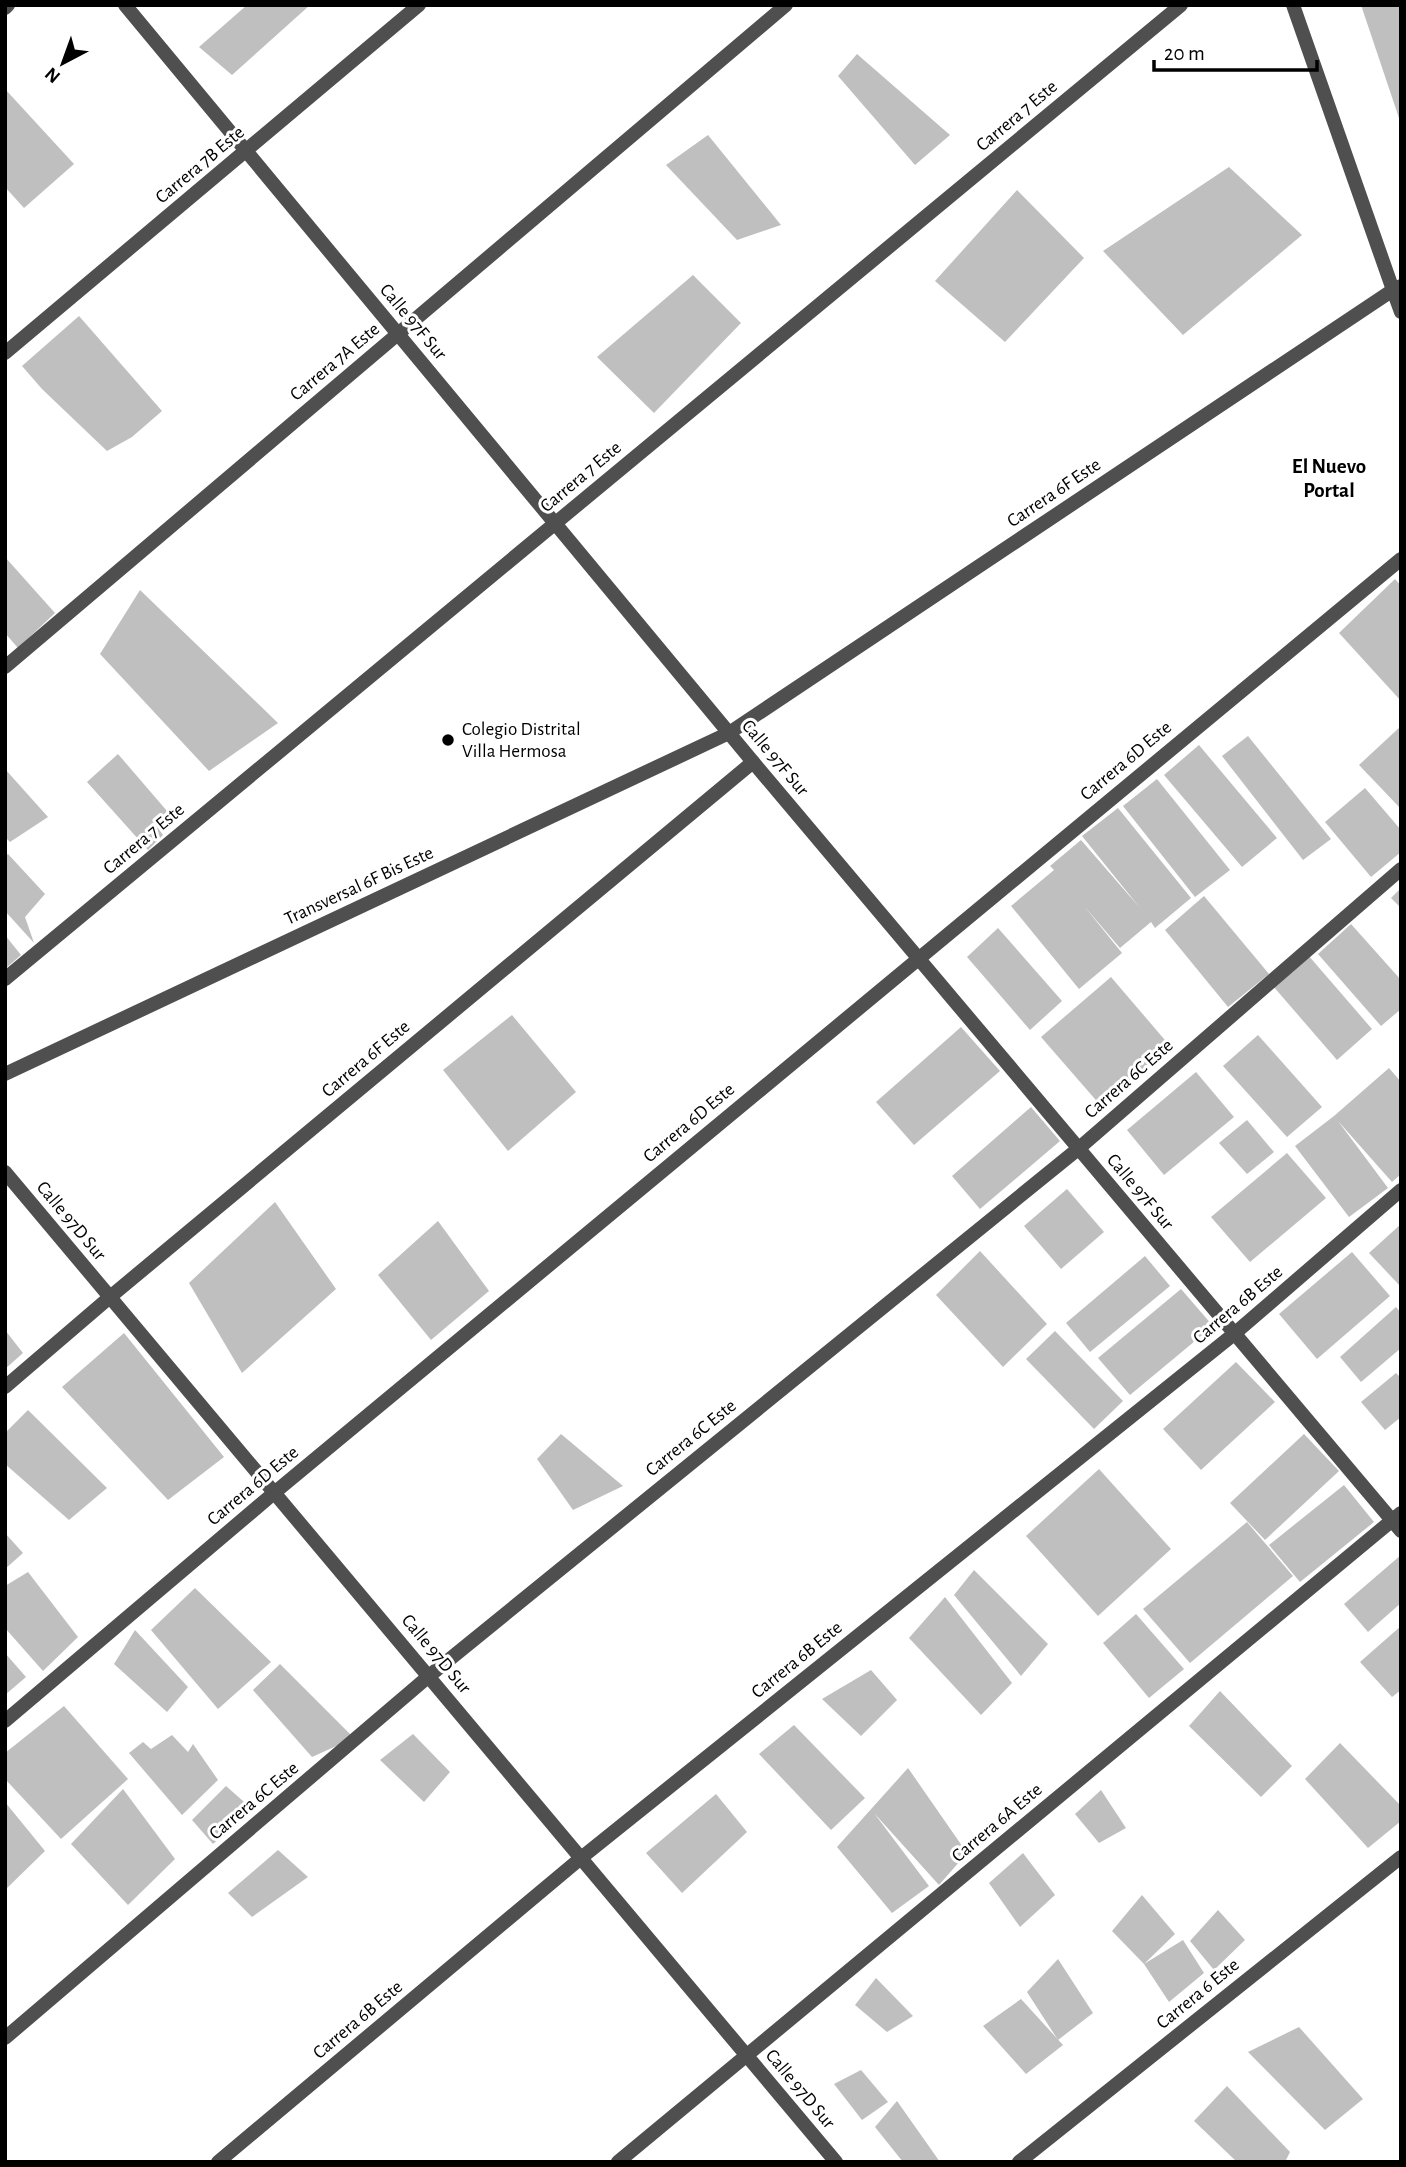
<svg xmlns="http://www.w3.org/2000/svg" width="1406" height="2167" font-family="'Alegreya Sans',sans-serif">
<rect width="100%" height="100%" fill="#fff"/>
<g fill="#bfbfbf">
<polygon points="247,5 310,5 232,75 199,47"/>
<polygon points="1361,5 1401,5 1401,121 1400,121"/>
<polygon points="857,54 950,135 915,165 838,76"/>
<polygon points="5,89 74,164 24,208 5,187"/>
<polygon points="708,135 781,225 737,240 666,165"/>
<polygon points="1229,167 1302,235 1183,335 1103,251"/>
<polygon points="1017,190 1084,258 1005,342 935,281"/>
<polygon points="693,275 741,323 654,413 597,357"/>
<polygon points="79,316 162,411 132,437 107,451 42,389 22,366"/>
<polygon points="5,557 55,613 18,648 5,633"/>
<polygon points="1395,579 1401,586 1401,701 1339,633"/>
<polygon points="140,590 278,723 209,771 100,654"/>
<polygon points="1401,726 1401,809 1359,765"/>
<polygon points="1248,736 1331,839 1303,860 1222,756"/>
<polygon points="1199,745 1277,838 1242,867 1164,775"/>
<polygon points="118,754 167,811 156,825 163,835 148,850 87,782"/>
<polygon points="5,769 48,817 10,842 5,837"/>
<polygon points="1157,779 1230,870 1195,897 1123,806"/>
<polygon points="1365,788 1401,830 1401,852 1371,877 1325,822"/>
<polygon points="1118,808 1191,898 1155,928 1151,922 1120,948 1084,906 1122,953 1079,989 1011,906 1054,870 1050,866 1081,840 1140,908 1082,836"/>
<polygon points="8,854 45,894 25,917 34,943 5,911 5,856"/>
<polygon points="1401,888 1401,908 1391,898"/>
<polygon points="1204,896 1269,974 1228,1007 1165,930"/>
<polygon points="1351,924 1401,980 1401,1009 1381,1026 1318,954"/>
<polygon points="998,928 1062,1001 1030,1030 967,957"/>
<polygon points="5,935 21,955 5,969"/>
<polygon points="1308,955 1372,1029 1337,1060 1273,986"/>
<polygon points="1111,977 1170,1046 1101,1106 1041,1037"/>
<polygon points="512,1015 576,1092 508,1151 443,1070"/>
<polygon points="961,1027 1000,1071 914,1145 876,1102"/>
<polygon points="1258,1035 1322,1107 1287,1137 1223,1066"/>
<polygon points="1389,1068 1401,1082 1401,1174 1392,1182 1338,1121 1388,1188 1349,1217 1295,1146 1334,1116"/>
<polygon points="1196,1072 1234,1117 1164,1175 1127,1130"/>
<polygon points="1031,1107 1060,1141 980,1209 952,1176"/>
<polygon points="1247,1120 1274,1152 1247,1174 1219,1143"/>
<polygon points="1287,1153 1326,1198 1250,1262 1211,1217"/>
<polygon points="1067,1189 1104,1232 1061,1269 1024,1226"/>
<polygon points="275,1202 336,1289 242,1373 189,1283"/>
<polygon points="438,1221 489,1291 431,1340 378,1275"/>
<polygon points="1401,1224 1401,1287 1369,1253"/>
<polygon points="980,1251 1047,1324 1003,1367 936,1295"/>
<polygon points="1352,1252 1390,1296 1317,1359 1279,1314"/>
<polygon points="1145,1256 1170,1286 1090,1352 1066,1323"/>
<polygon points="1181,1289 1213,1326 1130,1395 1098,1358"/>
<polygon points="1396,1307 1401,1313 1401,1348 1361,1382 1340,1357"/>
<polygon points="5,1330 23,1353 5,1369"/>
<polygon points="1055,1331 1123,1401 1094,1429 1026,1359"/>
<polygon points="124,1333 224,1457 168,1500 62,1387"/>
<polygon points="1236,1362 1275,1402 1201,1470 1163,1429"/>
<polygon points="1396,1373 1401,1378 1401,1417 1385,1430 1361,1402"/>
<polygon points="28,1410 107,1488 69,1520 5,1464 5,1433"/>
<polygon points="561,1434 623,1486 573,1510 537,1459"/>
<polygon points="1304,1434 1339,1471 1265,1540 1230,1503"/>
<polygon points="1099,1469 1171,1549 1098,1616 1026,1536"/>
<polygon points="1344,1485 1374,1522 1300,1582 1269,1545"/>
<polygon points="1247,1522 1293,1576 1190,1663 1143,1609"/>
<polygon points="5,1533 23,1553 5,1569"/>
<polygon points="1401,1555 1401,1603 1368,1632 1344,1604"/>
<polygon points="974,1570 1048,1644 1021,1676 954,1595"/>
<polygon points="28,1572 78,1637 43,1671 5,1628 5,1586"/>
<polygon points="195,1588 271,1662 218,1709 151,1630"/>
<polygon points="945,1597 1012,1683 981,1715 909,1638"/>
<polygon points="1136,1614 1184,1669 1149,1698 1103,1643"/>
<polygon points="1401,1626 1401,1690 1392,1697 1360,1662"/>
<polygon points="135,1630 188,1687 167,1712 114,1664"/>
<polygon points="5,1653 26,1677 5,1695"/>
<polygon points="280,1664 354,1738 312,1757 253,1690"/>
<polygon points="871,1670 897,1700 861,1736 822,1699"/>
<polygon points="1220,1691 1292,1766 1261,1797 1189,1726"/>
<polygon points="64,1706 128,1779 61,1839 5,1779 5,1753"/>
<polygon points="794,1725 865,1798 831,1830 759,1754"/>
<polygon points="413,1734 450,1772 424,1802 380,1760"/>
<polygon points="172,1735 188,1752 193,1744 218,1780 182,1815 129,1753 143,1742 151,1749"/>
<polygon points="1340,1743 1401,1806 1401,1821 1368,1848 1305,1779"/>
<polygon points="908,1768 967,1853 939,1885 874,1813 929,1886 892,1913 837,1847"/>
<polygon points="226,1786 252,1809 213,1844 192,1820"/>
<polygon points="123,1789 175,1859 128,1905 71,1844"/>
<polygon points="1101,1790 1126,1828 1099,1843 1075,1814"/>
<polygon points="716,1794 747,1832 682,1893 646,1853"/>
<polygon points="5,1802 45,1851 5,1890"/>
<polygon points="278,1850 308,1877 252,1917 228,1893"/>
<polygon points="1023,1853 1055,1895 1020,1927 989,1883"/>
<polygon points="1142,1895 1175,1934 1144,1964 1183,1940 1204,1973 1169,2002 1144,1964 1112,1931"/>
<polygon points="1218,1910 1245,1940 1214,1970 1190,1941"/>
<polygon points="1058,1959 1093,2013 1058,2040 1027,1992"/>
<polygon points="876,1978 913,2016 887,2032 855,2005"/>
<polygon points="1021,1999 1063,2045 1026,2074 983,2026"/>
<polygon points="1299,2027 1363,2099 1325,2130 1248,2052"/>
<polygon points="861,2070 888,2102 862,2120 834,2084"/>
<polygon points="1227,2086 1290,2152 1285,2162 1237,2162 1194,2121"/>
<polygon points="897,2101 940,2162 903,2162 875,2127"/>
</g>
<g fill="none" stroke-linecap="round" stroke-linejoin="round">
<g stroke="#4f4f4f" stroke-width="14">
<polyline points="125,5 753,762 1401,1531"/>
<polyline points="1293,5 1393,290 1401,286"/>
<polyline points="5,8 8,5"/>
<polyline points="5,353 419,5"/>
<polyline points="5,667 786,5"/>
<polyline points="5,979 1181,5"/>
<polyline points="5,1172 836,2162"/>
<polyline points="5,1387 110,1297 753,762"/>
<polyline points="5,1721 274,1493 1401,559"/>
<polyline points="5,2038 429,1676 1078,1149 1401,869"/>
<polyline points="218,2162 581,1858 1234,1334 1401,1190"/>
<polyline points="618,2162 1401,1513"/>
</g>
<g stroke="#4f4f4f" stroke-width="14">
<polyline points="5,1074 729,733 1393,290 1401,312"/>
<polyline points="1019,2162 1401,1857"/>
</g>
</g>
<circle fill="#000" stroke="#fff" stroke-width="2.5" cx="448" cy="740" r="7"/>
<g text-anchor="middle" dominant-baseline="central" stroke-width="6" stroke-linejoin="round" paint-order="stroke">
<g font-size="19" fill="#000" stroke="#fff">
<text transform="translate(1017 116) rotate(-40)">Carrera 7 Este</text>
<text transform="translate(200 165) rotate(-40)">Carrera 7B Este</text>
<text transform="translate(413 322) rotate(50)">Calle 97F Sur</text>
<text transform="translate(335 362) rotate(-40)">Carrera 7A Este</text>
<text transform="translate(581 477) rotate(-40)">Carrera 7 Este</text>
<text transform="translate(1054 493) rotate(-34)">Carrera 6F Este</text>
<text transform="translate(775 758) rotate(50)">Calle 97F Sur</text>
<text transform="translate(1126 761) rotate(-40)">Carrera 6D Este</text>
<text transform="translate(144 839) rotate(-40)">Carrera 7 Este</text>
<text transform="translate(359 886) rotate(-25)">Transversal 6F Bis Este</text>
<text transform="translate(366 1059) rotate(-40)">Carrera 6F Este</text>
<text transform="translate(1129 1079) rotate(-41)">Carrera 6C Este</text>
<text transform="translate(689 1123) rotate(-40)">Carrera 6D Este</text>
<text transform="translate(1140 1192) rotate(50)">Calle 97F Sur</text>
<text transform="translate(71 1221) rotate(50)">Calle 97D Sur</text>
<text transform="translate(1238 1305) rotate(-40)">Carrera 6B Este</text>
<text transform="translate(691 1438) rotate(-39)">Carrera 6C Este</text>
<text transform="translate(253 1486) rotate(-40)">Carrera 6D Este</text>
<text transform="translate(436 1654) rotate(50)">Calle 97D Sur</text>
<text transform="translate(797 1660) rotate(-39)">Carrera 6B Este</text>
<text transform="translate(254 1801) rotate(-40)">Carrera 6C Este</text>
<text transform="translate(997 1823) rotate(-40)">Carrera 6A Este</text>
<text transform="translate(1198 1994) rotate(-39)">Carrera 6 Este</text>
<text transform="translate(358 2020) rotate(-40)">Carrera 6B Este</text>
<text transform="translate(800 2089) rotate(50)">Calle 97D Sur</text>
</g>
<g font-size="19" fill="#000" stroke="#fff" text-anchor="start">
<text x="462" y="729">Colegio Distrital<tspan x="462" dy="22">Villa Hermosa</tspan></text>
</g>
<g font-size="21" font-weight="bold" fill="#000" stroke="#fff">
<text x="1329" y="466">El Nuevo<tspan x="1329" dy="24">Portal</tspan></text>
</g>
</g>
<rect width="1406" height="2167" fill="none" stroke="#000000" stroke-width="14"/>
<g transform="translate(63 63) rotate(221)" stroke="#ffffff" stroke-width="5" paint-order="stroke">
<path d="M0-5L12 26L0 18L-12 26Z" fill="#000000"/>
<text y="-10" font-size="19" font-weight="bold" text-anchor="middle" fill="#000000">N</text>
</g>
<path d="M1154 60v10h163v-10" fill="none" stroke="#000000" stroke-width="3.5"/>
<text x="1164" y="60" font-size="21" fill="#000000" stroke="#ffffff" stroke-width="5" paint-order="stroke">20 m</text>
</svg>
